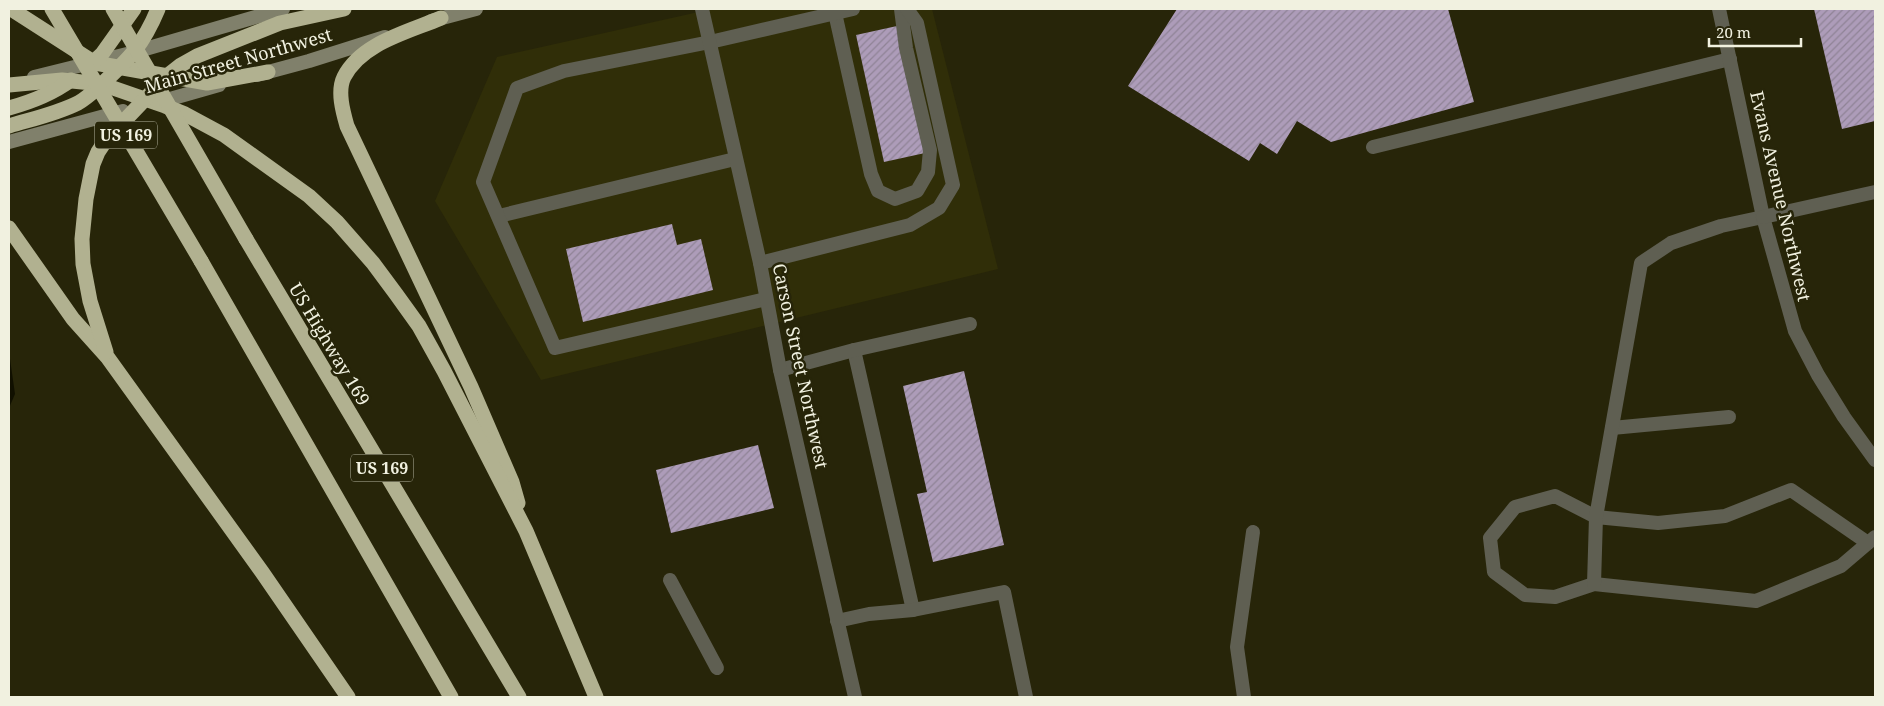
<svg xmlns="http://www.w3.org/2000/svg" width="1884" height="706" font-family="'Noto Serif',serif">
<defs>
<pattern id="building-hatch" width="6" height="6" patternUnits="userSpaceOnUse" patternTransform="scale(1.25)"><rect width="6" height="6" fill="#ad9cb9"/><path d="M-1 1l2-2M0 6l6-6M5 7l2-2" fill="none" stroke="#8f8396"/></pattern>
</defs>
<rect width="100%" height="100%" fill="#272509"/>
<polygon fill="#302e08" points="712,9 932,9 998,269 541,380 435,201 497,57"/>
<polygon fill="#111000" points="9,352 15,394 9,408"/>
<g fill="url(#building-hatch)">
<polygon points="1177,9 1448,9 1474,102 1331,142 1297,121 1277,154 1260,143 1249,161 1128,86"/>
<polygon points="1814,9 1875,9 1875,121 1842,129"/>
<polygon points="897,26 925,153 884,162 856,35"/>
<polygon points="672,224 677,245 701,239 713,290 583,322 566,249"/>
<polygon points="964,371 1004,545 933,562 917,494 927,492 903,386"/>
<polygon points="758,445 774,508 671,533 656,470"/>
</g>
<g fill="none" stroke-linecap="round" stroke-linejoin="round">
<g stroke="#5f5f52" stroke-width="14">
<polyline points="835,13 871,174 878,191 895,199 917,191 928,172 930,150 906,48 901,9"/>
<polyline points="1373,147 1730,59"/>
<polyline points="499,216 735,159"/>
<polyline points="760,263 910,225 939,208 953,185 917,23 907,9"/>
<polyline points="766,299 555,348 483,182 517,88 564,71 710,42 853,9"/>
<polyline points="854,350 913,610"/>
<polyline points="780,370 854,350 970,324"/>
<polyline points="1612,428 1729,417"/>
<polyline points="1868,543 1791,490 1725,516 1658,523 1596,517 1555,496 1515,507 1490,538 1494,572 1525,595 1555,597 1594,584 1756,601 1841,566 1875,537"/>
<polyline points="670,580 717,668"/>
<polyline points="1594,584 1596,517 1641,263 1671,243 1721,226 1763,217"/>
<polyline points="837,621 869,614 913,610 1004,592 1026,697"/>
<polyline points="1244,697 1237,647 1253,532"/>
</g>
<g stroke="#5f5f52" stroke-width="14">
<polyline points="702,9 760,263 780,370 855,697"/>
<polyline points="1719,9 1763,217 1795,331 1818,375 1844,417 1875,460"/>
<polyline points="1763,217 1875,192"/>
</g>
<g stroke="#80806b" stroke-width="14">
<polyline points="431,21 476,9"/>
<polyline points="257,75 309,61 385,37"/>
<polyline points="34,77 135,52 283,9"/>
<polyline points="156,103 219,85"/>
<polyline points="9,142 123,111"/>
</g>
<g stroke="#b1b190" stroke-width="15">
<polyline points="11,9 95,63 207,83 268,72"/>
<path d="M441,18C408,32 361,43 344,77C337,91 343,112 347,126L471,387L512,482L518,503"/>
<polyline points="89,66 102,54 134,9"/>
<polyline points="9,85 62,80 92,83 113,88 165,106 185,114 224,135 309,196 337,222 373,263 396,294 419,326 444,371 526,531 596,697"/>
<path d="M9,108C31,102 52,94 71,80"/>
<path d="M9,126C32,119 56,114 78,103C87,98 94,91 102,84C130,58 143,45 158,9"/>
<polyline points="9,228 73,319 108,358 262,572 348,697"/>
<polyline points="246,239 519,697"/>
<polyline points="201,261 451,697"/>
<polyline points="106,352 90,301 83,264 82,239 86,199 93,164 98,152 106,140 167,76 181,65 197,56 280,23 344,9"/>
</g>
<g stroke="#b1b190" stroke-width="15">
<polyline points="52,9 201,261"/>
<polyline points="113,9 246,239"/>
</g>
</g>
<g text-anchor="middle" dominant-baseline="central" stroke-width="5" stroke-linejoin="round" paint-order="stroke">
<g fill="#272509" stroke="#b4b4a0" stroke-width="1">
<rect x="95" y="121.5" width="62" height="27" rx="4"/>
<rect x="351" y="454.5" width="62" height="27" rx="4"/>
</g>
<g font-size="16" font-weight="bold" fill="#f1f1e0">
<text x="126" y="135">US 169</text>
<text x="382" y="468">US 169</text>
</g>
<g font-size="18" fill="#f1f1e0" stroke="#272509">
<text transform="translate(238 60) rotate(-16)">Main Street Northwest</text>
<text transform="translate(1781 196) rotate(77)">Evans Avenue Northwest</text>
<text transform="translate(330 344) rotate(59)">US Highway 169</text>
<text transform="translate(801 366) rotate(78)">Carson Street Northwest</text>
</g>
</g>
<rect width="1884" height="706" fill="none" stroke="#f1f1e0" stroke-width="20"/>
<path d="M1709 38v8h92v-8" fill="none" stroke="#f1f1e0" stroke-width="2.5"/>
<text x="1716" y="38" font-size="15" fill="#f1f1e0" stroke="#272509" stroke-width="4" paint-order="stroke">20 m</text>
</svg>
